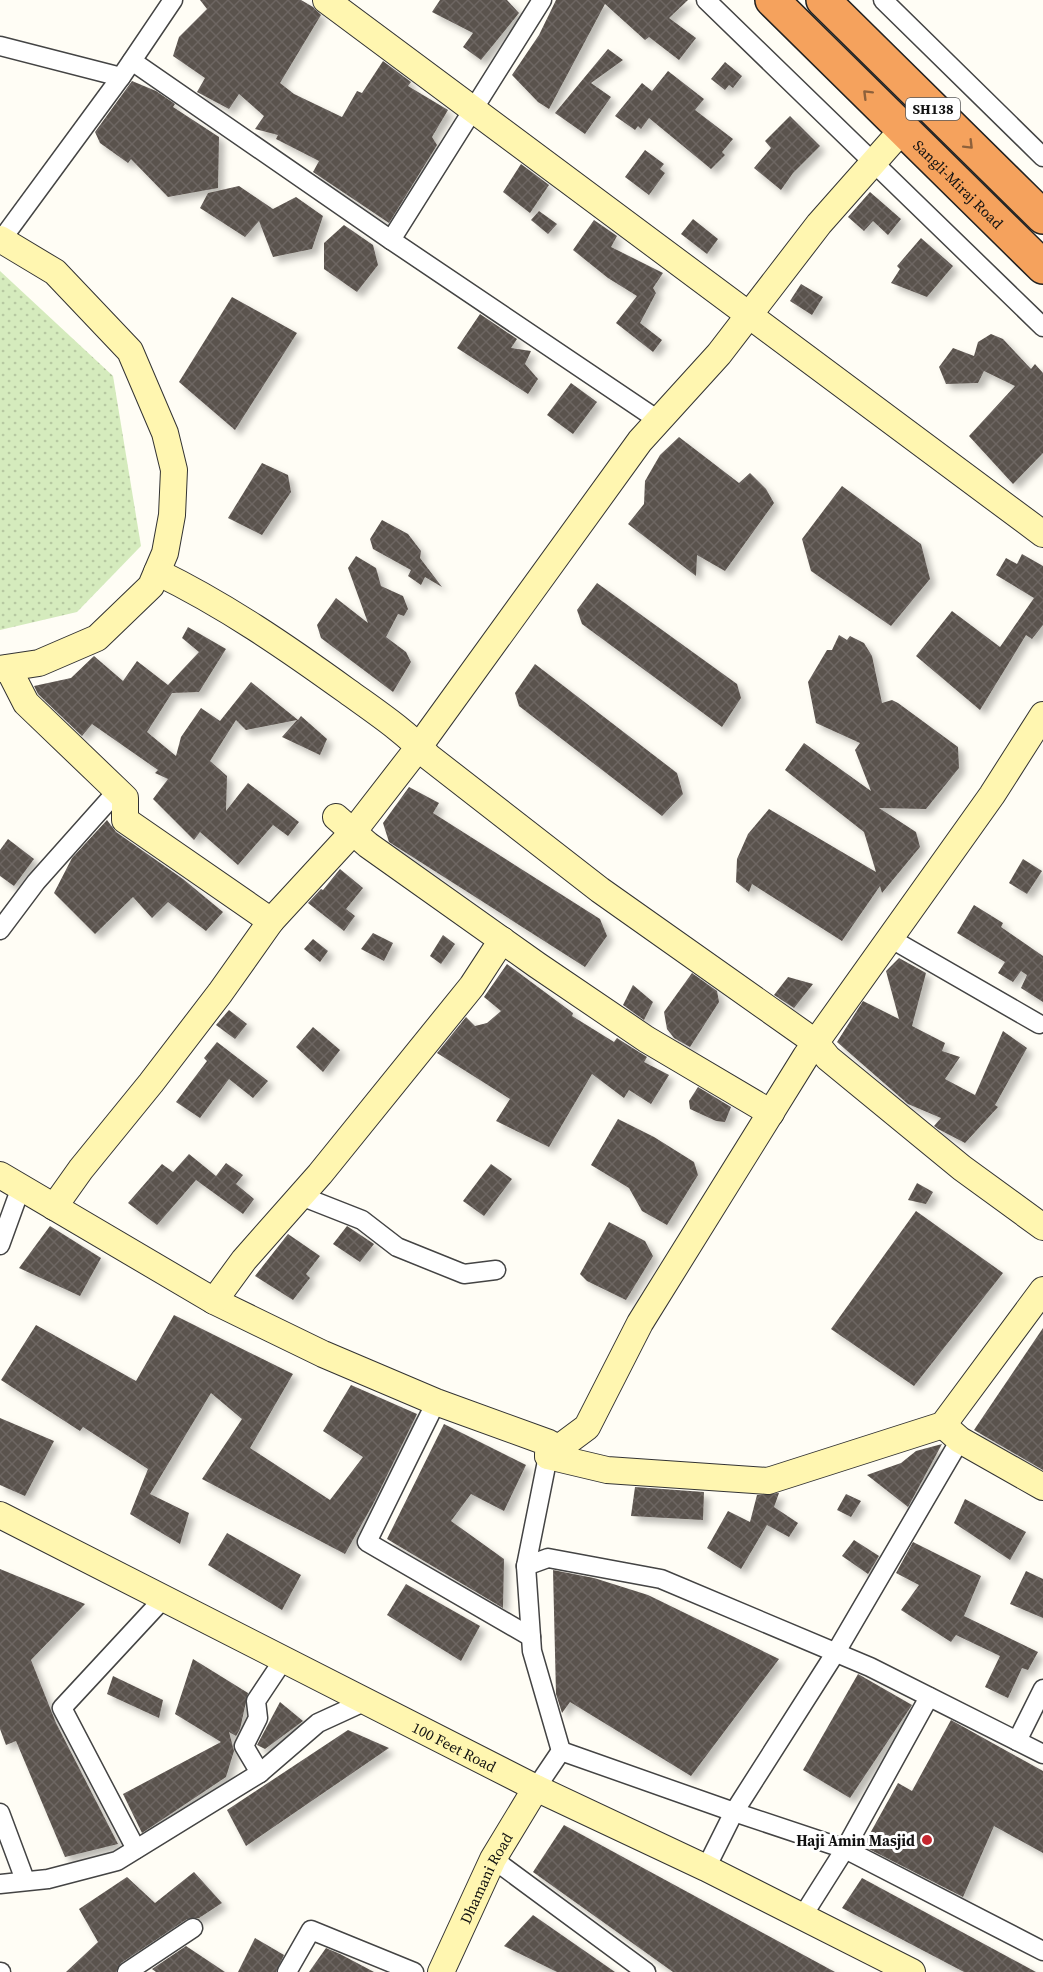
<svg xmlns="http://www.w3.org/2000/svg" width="1043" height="1972" font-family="'Source Serif 4',serif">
<defs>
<pattern id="park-dots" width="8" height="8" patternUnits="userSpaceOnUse" patternTransform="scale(1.5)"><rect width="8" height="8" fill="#d5ebbd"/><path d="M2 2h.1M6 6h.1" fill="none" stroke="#b6c8a1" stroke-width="1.8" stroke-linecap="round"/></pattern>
<pattern id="building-cross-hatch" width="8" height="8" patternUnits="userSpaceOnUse" patternTransform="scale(1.5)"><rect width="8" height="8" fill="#5a524d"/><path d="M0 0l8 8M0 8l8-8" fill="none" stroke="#6d6662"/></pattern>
<filter id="shadow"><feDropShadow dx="5.5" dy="5.5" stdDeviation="3" flood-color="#0004"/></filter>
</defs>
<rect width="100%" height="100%" fill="#fffdf5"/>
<polygon fill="url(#park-dots)" points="0,271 113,376 141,546 77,612 0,630"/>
<g fill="url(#building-cross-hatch)" filter="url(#shadow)">
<polygon points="200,0 301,0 313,7 321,15 280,83 294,94 342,117 357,91 362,93 383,61 411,82 408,86 448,110 432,137 437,145 389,223 313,172 319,161 276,139 278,135 255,129 264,116 239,94 229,109 197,92 205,78 173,56 179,37 207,9"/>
<polygon points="440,0 507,0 519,13 481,60 463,47 473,33 432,12"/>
<polygon points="556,0 688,0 669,18 696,38 679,60 649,37 645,40 605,4 549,109 538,102 512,75 539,35"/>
<polygon points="608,49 623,60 591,83 611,97 585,134 555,113"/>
<polygon points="725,62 742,76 733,88 729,85 725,90 711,79"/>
<polygon points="668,71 704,99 695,110 733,139 722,152 725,155 711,169 649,118 641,129 638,126 635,130 615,116 642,83 652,91"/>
<polygon points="132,81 156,91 175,104 173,107 219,137 218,188 168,197 131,159 128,163 100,143 95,132"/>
<polygon points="790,116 820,146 793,173 781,190 754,168 771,148 765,141"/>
<polygon points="645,150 664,164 660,169 665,173 649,195 625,177"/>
<polygon points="521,164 549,185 530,213 503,192"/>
<polygon points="239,186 273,209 296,197 323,216 312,249 273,257 259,221 245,237 200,208 208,193"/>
<polygon points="870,192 901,219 888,235 873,221 864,231 848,217"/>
<polygon points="539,211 557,224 548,234 531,220"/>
<polygon points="693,219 718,239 707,254 681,234"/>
<polygon points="594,220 617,236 611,247 663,273 653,288 656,293 640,323 662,340 653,352 616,323 637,296 608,278 573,250"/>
<polygon points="344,225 373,245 378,265 357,292 324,269 324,243"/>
<polygon points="921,238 953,266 927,297 891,283 900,269 897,266"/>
<polygon points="801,284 823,297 812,315 790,301"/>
<polygon points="232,297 297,333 235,430 179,382"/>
<polygon points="480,314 517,339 511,348 531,351 525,364 538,379 528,394 457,348"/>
<polygon points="991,334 1003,339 1031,369 1035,364 1043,373 1043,453 1013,484 969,436 1015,386 984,371 978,383 946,384 939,367 953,348 974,356 978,342"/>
<polygon points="571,383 597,402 573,434 547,415"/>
<polygon points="679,437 739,483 750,473 766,489 774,503 725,571 697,555 696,576 628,524 644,504 645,481 660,455"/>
<polygon points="262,463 288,475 291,492 262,535 228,518"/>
<polygon points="842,486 921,544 930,579 891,626 811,571 802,539"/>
<polygon points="382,520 408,534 421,551 420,558 442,587 425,577 421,585 408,576 411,570 373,549 370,539"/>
<polygon points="1022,554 1043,566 1043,625 1032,639 1026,635 980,710 916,656 952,611 1000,647 1034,598 996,575 1006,558 1017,564"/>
<polygon points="356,556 376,568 381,586 403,596 408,609 404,616 398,614 386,637 406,652 411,662 393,692 321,638 317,625 336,598 368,623 348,568"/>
<polygon points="597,583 737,684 741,698 722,727 582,624 577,610"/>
<polygon points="188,627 226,649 199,692 172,693 147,732 176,756 181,737 201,708 220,721 251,682 298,720 301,716 327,739 320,755 282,737 297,720 246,730 236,720 210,761 227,776 226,811 248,783 299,822 288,836 273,825 238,865 200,832 194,840 153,799 168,779 155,773 158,770 92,724 82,736 38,694 34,686 71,678 94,656 123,681 137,661 168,685 199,652 182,638"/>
<polygon points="839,635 847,640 850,636 864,643 872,656 882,703 892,700 898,703 958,747 959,768 926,809 879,808 916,832 920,847 882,893 880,886 842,941 752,884 749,892 736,882 737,859 748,834 769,809 876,872 864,832 785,770 804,743 871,791 855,750 860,743 816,723 808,682 827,650 832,650"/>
<polygon points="535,664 677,773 683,794 662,816 519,706 515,693"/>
<polygon points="409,787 439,803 433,813 600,919 607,936 585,967 389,842 383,823"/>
<polygon points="107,820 116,832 183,879 223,912 206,931 168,902 152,918 133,897 95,934 54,893 72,858"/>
<polygon points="8,839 34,859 14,886 0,876 0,850"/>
<polygon points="1023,859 1042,871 1027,894 1009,883"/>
<polygon points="340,869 363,888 346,909 355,916 344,931 308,903 321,889 323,890"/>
<polygon points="974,905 1003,923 1001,927 1043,956 1043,1002 1021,988 1027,975 1021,971 1013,982 998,973 1005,962 957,933"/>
<polygon points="373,933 393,943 384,961 361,949"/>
<polygon points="443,935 455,944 441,964 430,956"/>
<polygon points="313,939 328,951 320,962 304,949"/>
<polygon points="899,958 926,973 912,1026 945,1043 942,1051 960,1057 945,1079 975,1095 1003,1031 1027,1048 995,1105 998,1107 965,1143 938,1129 934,1126 941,1118 908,1104 837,1042 863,1001 899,1019 886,971"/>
<polygon points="507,964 573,1013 572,1016 614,1042 617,1038 631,1047 647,1057 644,1062 669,1075 651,1104 629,1090 624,1098 592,1074 549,1147 496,1121 510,1099 437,1053 466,1017 475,1026 487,1023 501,1011 484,997"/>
<polygon points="692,973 717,991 719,1002 690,1047 674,1038 667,1029 664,1012"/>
<polygon points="788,977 813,984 794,1008 774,995"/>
<polygon points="633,985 653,1002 644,1020 623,1005"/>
<polygon points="229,1010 247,1024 235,1039 216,1025"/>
<polygon points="313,1027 340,1050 323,1072 296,1047"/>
<polygon points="217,1042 268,1081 253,1098 229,1079 200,1118 176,1102 207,1061 204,1058"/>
<polygon points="698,1087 731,1107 725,1122 716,1121 690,1109 689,1101"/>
<polygon points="618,1119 654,1137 694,1162 698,1175 667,1225 642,1211 629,1188 591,1165"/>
<polygon points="189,1154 216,1176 226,1163 243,1175 236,1184 254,1199 243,1214 196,1180 157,1225 128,1203 162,1164 173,1172"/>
<polygon points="491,1164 512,1179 484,1216 463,1201"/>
<polygon points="917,1183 933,1192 926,1204 908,1200"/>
<polygon points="916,1211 1003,1273 914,1386 831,1329"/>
<polygon points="609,1222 645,1241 653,1256 626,1300 587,1281 580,1274"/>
<polygon points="50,1226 101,1258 80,1296 19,1268"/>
<polygon points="347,1226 374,1244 360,1262 333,1244"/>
<polygon points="288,1234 320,1256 306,1274 310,1278 293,1300 255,1276"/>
<polygon points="174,1315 293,1374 250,1448 330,1500 363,1457 323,1431 351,1385 417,1414 373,1504 345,1554 202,1479 242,1419 211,1393 150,1494 189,1513 180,1544 130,1514 148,1469 83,1427 80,1431 1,1380 36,1325 136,1381"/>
<polygon points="1043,1328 1043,1470 974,1430"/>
<polygon points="0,1418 54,1441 25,1496 0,1485"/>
<polygon points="444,1424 526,1465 504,1511 471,1494 451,1521 504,1559 503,1608 387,1539"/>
<polygon points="942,1444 908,1507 867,1475 901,1463 916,1451"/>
<polygon points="635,1487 704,1492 703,1520 631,1516"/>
<polygon points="779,1493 774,1507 798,1523 789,1537 767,1525 741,1569 707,1548 728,1511 750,1522 757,1495"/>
<polygon points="846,1494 861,1501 851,1517 837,1510"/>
<polygon points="965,1499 1026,1532 1010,1560 954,1523"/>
<polygon points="227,1533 301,1575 282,1610 208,1565"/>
<polygon points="854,1540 879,1556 868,1574 842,1556"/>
<polygon points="913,1542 981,1576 964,1616 1038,1652 1028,1670 1022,1668 1008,1698 985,1687 1000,1656 956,1635 951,1642 901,1610 919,1585 896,1573"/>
<polygon points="0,1569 85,1604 31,1660 56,1723 118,1844 65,1857 16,1741 6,1745 0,1729"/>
<polygon points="553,1570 594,1578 648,1595 779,1659 691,1776 570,1702 562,1713 556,1694"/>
<polygon points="1026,1571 1043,1579 1043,1618 1010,1604"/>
<polygon points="406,1584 480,1626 461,1661 387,1615"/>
<polygon points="193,1659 248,1693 240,1729 236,1736 229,1732 234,1751 226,1777 142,1833 123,1794 221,1742 175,1714"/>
<polygon points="858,1674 912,1705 850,1798 803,1770"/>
<polygon points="113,1676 163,1700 159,1718 107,1694"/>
<polygon points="280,1702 303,1721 265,1749 257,1745"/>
<polygon points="951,1720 1043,1771 1043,1853 994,1826 963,1897 863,1846 898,1783 912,1791"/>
<polygon points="348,1730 389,1748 246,1846 227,1810"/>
<polygon points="564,1825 835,1972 673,1972 533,1872"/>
<polygon points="194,1872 222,1903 199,1918 187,1919 121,1963 116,1972 66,1972 98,1942 79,1909 127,1877 155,1903"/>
<polygon points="862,1878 1036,1972 964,1972 842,1908"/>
<polygon points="533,1915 615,1972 557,1972 504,1946"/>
<polygon points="255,1938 284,1955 276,1972 238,1972"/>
<polygon points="186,1946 225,1972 156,1972 152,1969"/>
<polygon points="326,1948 340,1954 374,1972 309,1972"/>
</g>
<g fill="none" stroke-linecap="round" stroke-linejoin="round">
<g stroke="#444" stroke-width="21">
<g id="street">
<polyline points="706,0 1043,327"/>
<polyline points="883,0 1043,157"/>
<polyline points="0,46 121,77 173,0"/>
<polyline points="132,61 391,240 542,0"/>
<polyline points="2,239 121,77"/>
<polyline points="391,240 658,420"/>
<polyline points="0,930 36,882 118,790"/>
<polyline points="888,937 1039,1024"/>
<polyline points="301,1196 362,1220 397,1247 464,1274 496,1270"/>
<polyline points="0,1245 21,1187"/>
<polyline points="436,1402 367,1542 531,1637"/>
<polyline points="548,1456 526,1566 532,1651 561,1751"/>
<polyline points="526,1566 548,1558 661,1579 870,1667 1043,1754"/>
<polyline points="929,1697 845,1849 1043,1951"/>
<polyline points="1017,1741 1043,1689"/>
<polyline points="561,1751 734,1812 836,1652 960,1440"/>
<polyline points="260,1773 318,1723 366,1701"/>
<polyline points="536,1788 561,1751"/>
<polyline points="0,1813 25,1880"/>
<polyline points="136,1849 62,1708 164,1598"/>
<polyline points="493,1859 646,1972"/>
<polyline points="706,1868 734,1812 845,1849 802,1917"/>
<polyline points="0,1884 48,1879 117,1861 260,1773 244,1746 258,1718 256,1701 284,1659"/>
<polyline points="0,1972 1,1972"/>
<polyline points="127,1972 193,1928"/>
<polyline points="287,1972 311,1930 414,1972"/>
</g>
</g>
<g stroke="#333" stroke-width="28">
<g id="secondary">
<polyline points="326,0 1043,534"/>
<polyline points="0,239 55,272 130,351 165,433 174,470 172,515 165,553 151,586 97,638 39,663 0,669"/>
<path d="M157,572C225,605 286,647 347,691C376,712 405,731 429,757L600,890L815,1042L828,1058L962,1168L1043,1227"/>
<polyline points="8,668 26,703 125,798 125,820 271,921"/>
<polyline points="336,817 368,845 537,965 646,1039 771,1113"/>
<polyline points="0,1175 214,1301 323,1354 436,1402 549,1443 548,1456 607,1470 768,1481 943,1425 1043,1290"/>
<polyline points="54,1207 81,1169 151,1083 220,993 271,921 353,832 415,752 640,441 719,354 819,224 903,129"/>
<polyline points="214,1301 244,1260 320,1174 472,986 502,940"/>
<polyline points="943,1425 960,1440 1043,1487"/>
<polyline points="548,1456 587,1427 640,1323 806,1056 992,795 1043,715"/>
<path id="s1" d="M0,1515L536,1788L706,1868L912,1972"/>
<path id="s2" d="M441,1972L493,1859L536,1788"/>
</g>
</g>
<g stroke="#222" stroke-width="36">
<g id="highway">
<path id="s3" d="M772,0L1043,267"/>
<polyline points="823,0 1043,217"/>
</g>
</g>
<use href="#street" stroke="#fff" stroke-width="18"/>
<use href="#secondary" stroke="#fff6b0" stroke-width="26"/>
<use href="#highway" stroke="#f5a25d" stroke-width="33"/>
</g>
<defs><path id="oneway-chevron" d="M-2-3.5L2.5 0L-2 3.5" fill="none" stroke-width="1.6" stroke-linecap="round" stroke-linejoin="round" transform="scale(1.5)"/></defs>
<g stroke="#8e613b">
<use href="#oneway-chevron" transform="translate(867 94) rotate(-135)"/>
<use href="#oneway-chevron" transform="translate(969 145) rotate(45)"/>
</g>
<circle fill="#c4262e" stroke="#fff" stroke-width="2" cx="927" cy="1840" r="6"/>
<g text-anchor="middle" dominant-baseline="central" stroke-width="6" stroke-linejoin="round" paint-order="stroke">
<rect fill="#fff" stroke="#585858" stroke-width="1.5" x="906" y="98" width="54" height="22" rx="4.5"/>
<g font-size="14" font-weight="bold" fill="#111">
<text x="933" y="109">SH138</text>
</g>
<g font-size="15" fill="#111" stroke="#fff">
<text stroke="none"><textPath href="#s3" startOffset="262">Sangli-Miraj Road</textPath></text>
<text stroke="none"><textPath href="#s1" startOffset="510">100 Feet Road</textPath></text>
<text stroke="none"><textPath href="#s2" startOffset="104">Dhamani Road</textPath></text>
</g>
<g font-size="15" font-weight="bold" fill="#111" stroke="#fff" text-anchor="end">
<text x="915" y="1840">Haji Amin Masjid</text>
</g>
</g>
</svg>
